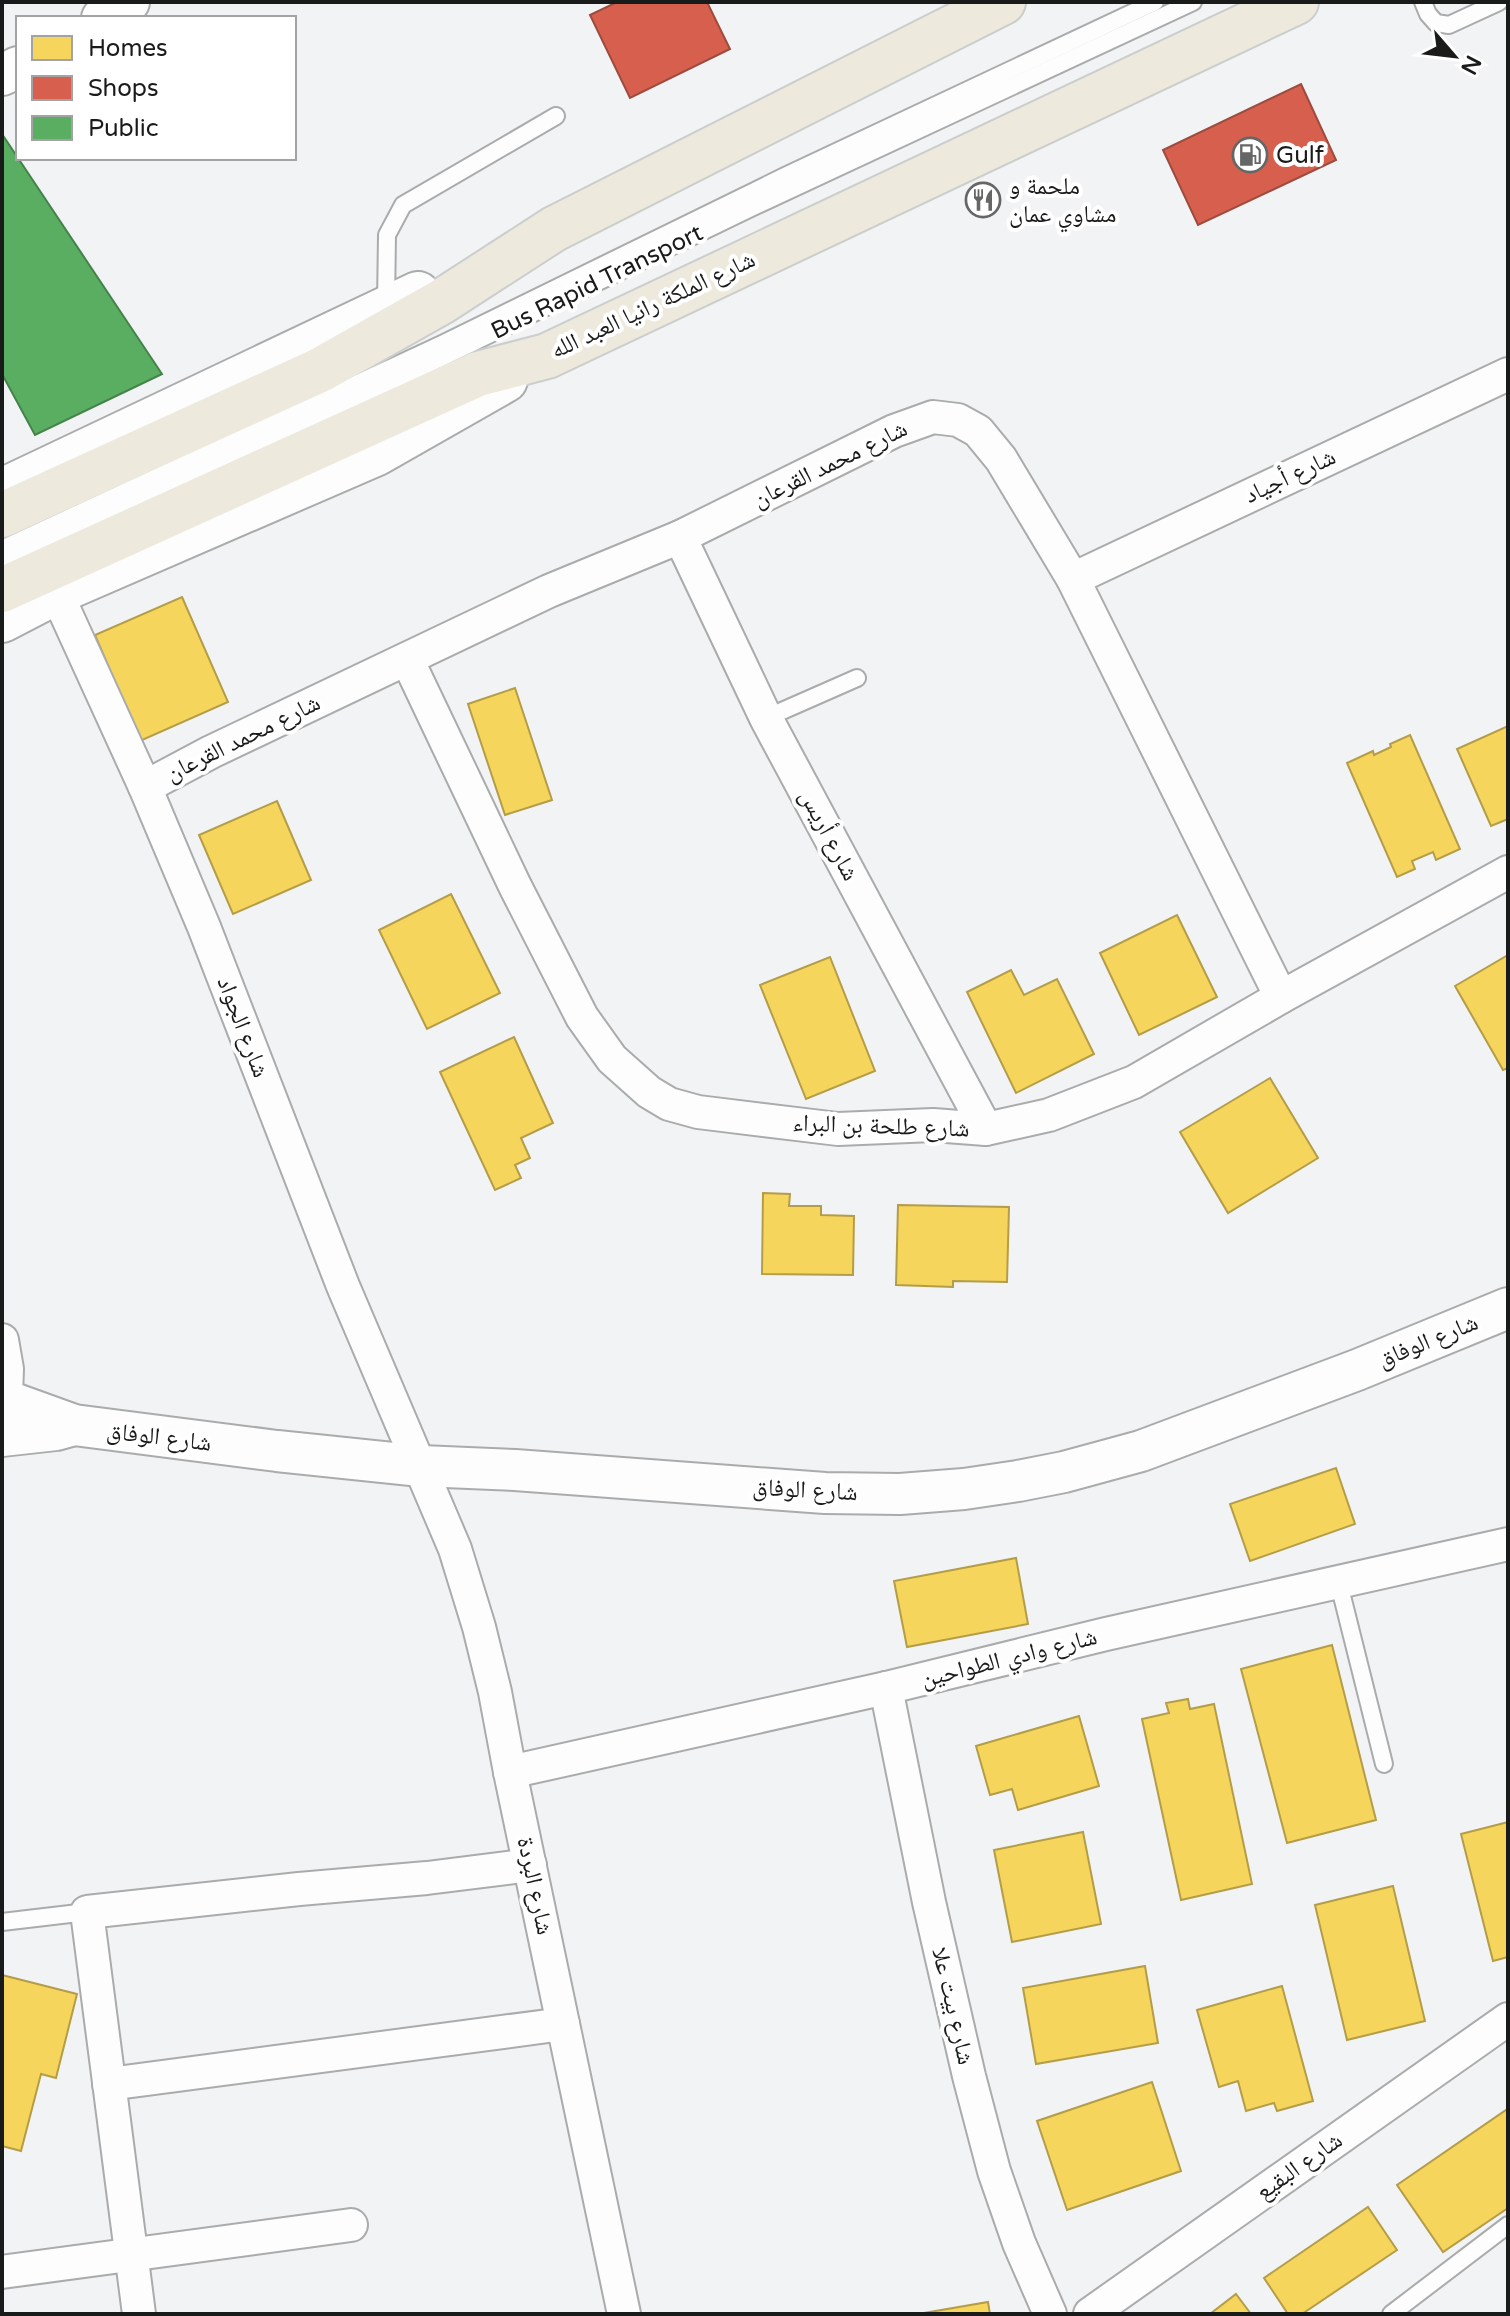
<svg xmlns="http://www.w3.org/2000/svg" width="1510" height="2316" font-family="'Varela Round','Noto Naskh Arabic',sans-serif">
<rect width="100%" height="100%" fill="#f2f3f4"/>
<g fill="#f6d55c" stroke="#b49d48" stroke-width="2">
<polygon points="182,597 228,702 140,741 95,635"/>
<polygon points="515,688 552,800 505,815 468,704"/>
<polygon points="1508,726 1508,819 1491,826 1457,749"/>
<polygon points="1410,735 1460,849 1436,860 1433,852 1412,861 1415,869 1397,877 1347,763 1373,751 1374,755 1391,747 1390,744"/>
<polygon points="277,801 311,880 233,914 199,835"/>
<polygon points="451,894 500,993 427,1029 379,930"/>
<polygon points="1177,915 1217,997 1139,1035 1100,953"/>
<polygon points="1508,955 1508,1068 1503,1070 1455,986"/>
<polygon points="830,957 875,1071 806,1099 760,985"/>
<polygon points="1011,970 1024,995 1057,979 1094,1054 1016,1093 967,992"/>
<polygon points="514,1037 553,1123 521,1138 530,1158 515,1165 521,1178 495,1190 440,1072"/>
<polygon points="1270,1078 1318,1158 1228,1213 1180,1132"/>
<polygon points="763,1193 790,1194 789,1206 821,1206 821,1215 854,1216 853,1275 762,1274"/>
<polygon points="898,1205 1009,1207 1007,1282 953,1281 953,1287 896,1285"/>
<polygon points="1336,1468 1355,1524 1250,1561 1230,1504"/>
<polygon points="1016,1558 1028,1624 907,1647 894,1581"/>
<polygon points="1332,1645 1376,1820 1287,1843 1241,1669"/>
<polygon points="1188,1699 1190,1709 1214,1704 1252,1884 1181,1900 1142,1719 1169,1713 1166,1703"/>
<polygon points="1079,1716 1099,1786 1018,1810 1012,1789 990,1795 976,1746"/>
<polygon points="1508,1822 1508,1957 1493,1961 1461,1834"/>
<polygon points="1083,1832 1101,1924 1012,1942 994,1850"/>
<polygon points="1393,1886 1425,2021 1347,2040 1315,1905"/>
<polygon points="1145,1966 1158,2043 1036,2064 1023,1988"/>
<polygon points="2,1975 77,1994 56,2078 41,2074 21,2151 2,2146"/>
<polygon points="1282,1986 1313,2101 1277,2111 1274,2103 1246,2111 1238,2081 1219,2087 1197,2010"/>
<polygon points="1152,2082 1181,2171 1067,2210 1037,2121"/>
<polygon points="1506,2110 1508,2113 1508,2208 1443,2252 1397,2185"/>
<polygon points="1368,2207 1397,2250 1302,2314 1288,2314 1264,2278"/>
<polygon points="1236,2294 1251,2314 1210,2314"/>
<polygon points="988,2302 990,2314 918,2314"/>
</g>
<g fill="#d6604d" stroke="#9d4b3e" stroke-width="2">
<polygon points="617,2 707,2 730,49 630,98 590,15"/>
<polygon points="1301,84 1336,160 1198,225 1163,150"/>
</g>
<polygon fill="#5aae61" stroke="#46824c" stroke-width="2" points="2,134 162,374 35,435 2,374"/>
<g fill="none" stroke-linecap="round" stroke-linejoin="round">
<g stroke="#aaabac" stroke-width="20">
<g id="service">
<polyline points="1423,2 1428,14 1436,23 1449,25 1499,2"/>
<polyline points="386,304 387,235 403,205 556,116"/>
<polyline points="2,549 444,343 785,176 1155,2"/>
<polyline points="2,564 118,508 389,383 751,208 1193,2"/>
<polyline points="766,718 857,678"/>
<polyline points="1338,1580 1384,1764"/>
<polyline points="2,1922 87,1912"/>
<polyline points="1391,2314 1508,2225"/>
</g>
</g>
<g stroke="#aaabac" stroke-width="36">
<g id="minor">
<polyline points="680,537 766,718 986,1129"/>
<polyline points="1073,579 1508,374"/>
<polyline points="56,592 145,787 204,927 343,1286 455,1549 479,1627 495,1692 510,1772 624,2314"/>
<polyline points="407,659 515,886 582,1017 612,1059 649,1092 669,1104 698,1112 838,1129 933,1125 986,1129 1049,1115 1134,1082 1281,997 1508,872"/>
<polyline points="145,787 211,752 549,591 680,537 894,431 933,417 958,420 978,431 1001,459 1073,579 1281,997"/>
<polyline points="2,1340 7,1369 5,1421"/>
<polyline points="886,1688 929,1902 969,2076 994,2171 1019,2243 1050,2314"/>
<polyline points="510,1772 886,1688 1106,1634 1508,1544"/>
<polyline points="109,2084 563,2024"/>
<polyline points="2,2272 351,2225"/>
<polyline points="139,2314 87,1912 299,1889 427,1878 530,1865"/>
<polyline points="1090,2314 1508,2019"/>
</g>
</g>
<g stroke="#aaabac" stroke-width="44">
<g id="tertiary">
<polyline points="102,18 129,2"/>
<polyline points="2,75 18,67"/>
<polyline points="2,1399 74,1425 277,1451 421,1466 515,1470 825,1493 900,1494 964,1489 1018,1481 1064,1472 1141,1451 1357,1370 1508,1308"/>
<polyline points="2,1436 56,1430 74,1425"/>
</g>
</g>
<g stroke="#aaabac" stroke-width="48">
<g id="secondary">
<polyline points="2,491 418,294"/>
<polyline points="2,620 56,592 377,453 505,380"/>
</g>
</g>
<g stroke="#cccdcd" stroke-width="48">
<g id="primary">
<polyline points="2,515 320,370 441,302 554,229 1003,2"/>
<polyline points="2,590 478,374 547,356 1296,2"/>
</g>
</g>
<use href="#service" stroke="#fdfdfd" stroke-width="16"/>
<use href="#minor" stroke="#fdfdfd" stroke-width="32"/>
<use href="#tertiary" stroke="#fdfdfd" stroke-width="40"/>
<use href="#secondary" stroke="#fdfdfd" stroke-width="44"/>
<use href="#primary" stroke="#ede9dc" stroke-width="44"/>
</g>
<defs>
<g id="fuel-ring" transform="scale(1.8)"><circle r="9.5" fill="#fff" stroke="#656666" stroke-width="1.5"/><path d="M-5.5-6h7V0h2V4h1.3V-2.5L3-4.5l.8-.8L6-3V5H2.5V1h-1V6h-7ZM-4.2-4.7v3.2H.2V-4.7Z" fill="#656666"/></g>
<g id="restaurant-ring" transform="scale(1.8)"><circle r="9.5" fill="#fff" stroke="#656666" stroke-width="1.5"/><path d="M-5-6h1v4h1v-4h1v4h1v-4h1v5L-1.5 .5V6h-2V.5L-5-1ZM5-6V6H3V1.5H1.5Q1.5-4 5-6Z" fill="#656666"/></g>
</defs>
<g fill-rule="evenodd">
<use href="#fuel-ring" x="1250" y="155"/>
<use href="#restaurant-ring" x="983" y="200"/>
</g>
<g text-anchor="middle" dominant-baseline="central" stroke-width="8" stroke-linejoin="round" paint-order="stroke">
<g font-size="24" fill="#191a1a" stroke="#fff" text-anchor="start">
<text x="1276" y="155">Gulf</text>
<text x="1009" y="186">ملحمة و<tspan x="1009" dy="28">مشاوي عمان</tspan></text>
</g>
<g font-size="24" fill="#191a1a" stroke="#fff">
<text transform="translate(597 282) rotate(-26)">Bus Rapid Transport</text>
<text transform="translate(653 305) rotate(-25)">شارع الملكة رانيا العبد الله</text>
<text transform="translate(830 464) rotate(-26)">شارع محمد القرعان</text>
<text transform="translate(1290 476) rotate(-25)">شارع أجياد</text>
<text transform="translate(243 738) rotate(-26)">شارع محمد القرعان</text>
<text transform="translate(829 835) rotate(62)">شارع أريس</text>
<text transform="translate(243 1027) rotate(69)">شارع الجواد</text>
<text transform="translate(881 1126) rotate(2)">شارع طلحة بن البراء</text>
<text transform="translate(1428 1341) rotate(-22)">شارع الوفاق</text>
<text transform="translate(159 1437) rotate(7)">شارع الوفاق</text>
<text transform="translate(805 1490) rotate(3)">شارع الوفاق</text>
<text transform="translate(1009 1658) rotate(-14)">شارع وادي الطواحين</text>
<text transform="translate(535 1886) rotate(78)">شارع البردة</text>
<text transform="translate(953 2006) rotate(77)">شارع بيت علا</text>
<text transform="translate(1299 2166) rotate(-35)">شارع البقيع</text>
</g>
</g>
<rect width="1510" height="2316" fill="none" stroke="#191a1a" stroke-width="8"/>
<rect x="16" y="16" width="280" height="144" fill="#ffffff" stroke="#a3a3a3" stroke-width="2"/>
<rect x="32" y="36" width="40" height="24" fill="#f6d55c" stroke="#a3a3a3" stroke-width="2"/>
<text x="88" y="56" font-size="24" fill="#191a1a">Homes</text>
<rect x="32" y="76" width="40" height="24" fill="#d6604d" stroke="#a3a3a3" stroke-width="2"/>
<text x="88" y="96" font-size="24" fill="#191a1a">Shops</text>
<rect x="32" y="116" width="40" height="24" fill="#5aae61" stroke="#a3a3a3" stroke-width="2"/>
<text x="88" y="136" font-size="24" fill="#191a1a">Public</text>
<g transform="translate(1454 56) rotate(118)" stroke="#ffffff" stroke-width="6" paint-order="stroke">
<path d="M0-6L14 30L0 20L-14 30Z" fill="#191a1a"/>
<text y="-12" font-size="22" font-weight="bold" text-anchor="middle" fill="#191a1a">N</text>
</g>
</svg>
